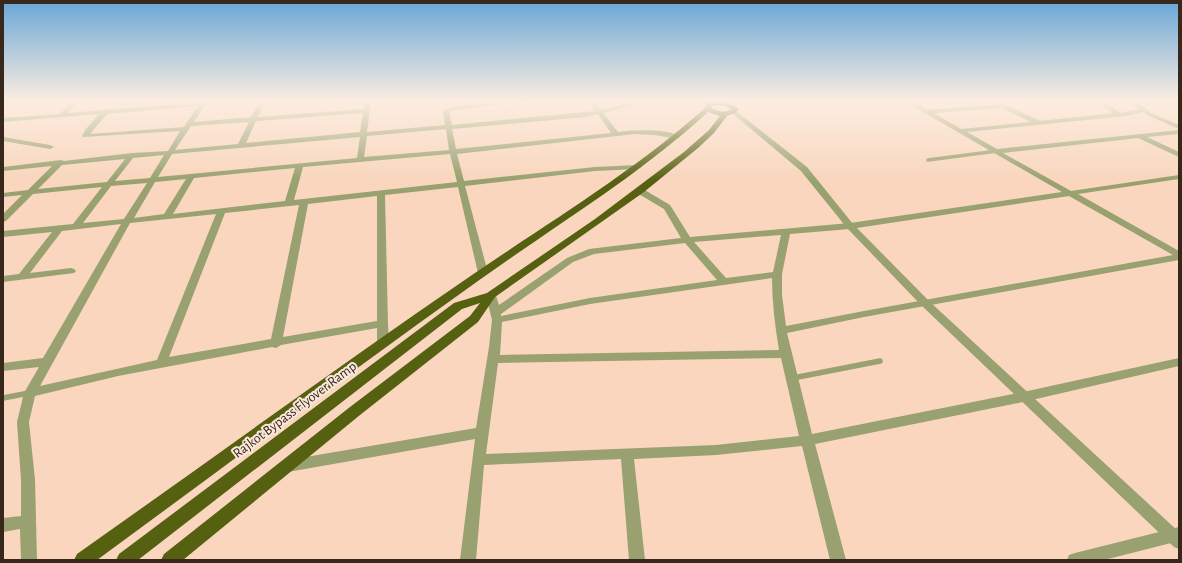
<svg xmlns="http://www.w3.org/2000/svg" width="1182" height="563" font-family="'Alegreya Sans',sans-serif">
<rect width="100%" height="100%" fill="#f9d6bd"/>
<g fill="none" stroke-linecap="round" stroke-linejoin="round">
<polyline stroke="#98a16f" stroke-width="3.5" points="928,160 997,151"/>
<g stroke="#98a16f" stroke-width="5.5">
<polyline points="793,378 880,361"/>
<polyline points="3,398 29,393"/>
</g>
<g fill="#98a16f" fill-rule="evenodd">
<polygon points="3,101 12,101 3,104"/>
<path d="M72,101H79L68,113L208,101L194,122L251,117L260,101H266L258,117L364,109L365,101H371L367,132L445,125L443,111C454,101 511,101 528,101L453,110L449,112L452,125L595,111L588,101H594L601,110L638,101H651L603,113L618,132C632,130 669,128 680,137L677,139L655,135L635,134L457,154L464,181L595,167L637,165L641,167L637,169L595,171L465,186L488,273L483,276L478,273L458,187L385,195L388,324L389,343L387,346H379L377,343V328L281,345L276,348L272,347L118,376L35,396L29,422L35,480L37,560H21L20,529L3,532V518L21,516V480L17,422L24,393L39,367L3,371V363L43,358L121,224L62,231L30,273L71,268L74,269L76,271L74,273L3,282V276L19,274L52,232L3,237V231L73,224L102,187L33,194L6,221L3,222V214L22,195L3,197V193L28,190L52,166L3,171V167L61,160L64,161L132,153L168,151L180,131L83,137L82,136L86,129L99,114L3,122V118L60,114ZM198,106L184,127L90,134L107,114ZM363,113L360,132L246,143L256,121ZM598,114L611,133L456,149L452,129L586,117ZM249,122L238,144L175,150L191,126ZM446,129L449,150L364,157L367,136ZM360,137L357,158L158,177L172,154ZM450,154L457,182L294,200L303,167ZM164,155L150,178L115,181L133,158ZM125,159L107,182L38,189L62,165ZM295,168L285,201L173,214L194,178ZM186,179L164,214L134,218L155,182ZM147,183L124,219L83,223L111,186ZM377,196V321L283,337L308,204ZM299,205L271,339L169,357L225,213ZM216,214L157,360L40,386L130,223Z"/>
<path d="M904,101H912L927,110L1001,104L1011,107L1040,121L1113,113L1095,101H1103L1121,113L1139,109L1130,101H1137L1151,113L1179,125V129L1147,115L1143,112L1126,116L967,132L997,149L1179,130V134L1147,137L1179,152V157L1138,138L1003,153L1071,191L1179,175V179L1078,194L1179,251V260L864,317L787,333L812,434L1023,392L1179,358V366L1023,402L815,444L846,560H830L802,446L716,455L634,459L645,560H629L621,459L484,465L476,560H460L475,439L288,472L283,470L281,466L283,462L288,460L476,428L489,347L492,320L486,295L491,292L495,293L499,305L567,258L589,249L681,238L664,209L637,193V189H643L670,205L690,237L850,223L1062,192ZM1001,108L1031,122L961,129L934,113ZM1069,196L1173,255L864,311L786,326L782,295V274L790,234L850,229ZM781,235L773,272L726,278L694,242ZM685,243L717,280L590,298L501,316V314L573,262L594,254ZM772,278C772,302 775,326 779,350L500,355L502,322L590,304ZM781,358L799,436L716,445L486,454L498,363Z"/>
<polygon points="3,137 50,145 54,147 50,149 3,141"/>
<polygon points="1179,527 1179,541 1104,560 1067,560 1069,555 1075,553"/>
</g>
<g fill="#98a16f" fill-rule="evenodd">
<polygon points="699,101 707,101 712,105 707,106"/>
<polygon points="732,111 736,111 807,167 853,224 929,301 1179,532 1179,549 1174,547 921,305 847,228 801,171 732,113"/>
</g>
<path fill="#566011" fill-rule="evenodd" d="M716,101L726,102L737,107L739,110L735,113L727,116L714,133L698,148L644,192L495,297L478,322L360,415L183,560H161L164,554L350,407L470,316L480,303L462,309L138,560H116L119,554L454,303L487,293L595,219L684,152L709,130L720,116L708,112C637,177 556,225 478,281C350,372 224,467 97,560H74L77,554C209,461 339,366 472,275C551,221 633,172 705,108L707,104ZM716,105L725,106L731,109C725,113 718,112 712,108V106Z"/>
</g>
<linearGradient id="sky" x2="0" y2="1"><stop stop-color="#68a6d6"/><stop offset="0.56" stop-color="#fcede1"/><stop offset="1" stop-color="#fcede1" stop-opacity="0"/></linearGradient>
<rect width="1182" height="180" fill="url(#sky)"/>
<g text-anchor="middle" dominant-baseline="central" stroke-width="4" stroke-linejoin="round" paint-order="stroke">
<g font-size="14" fill="#38271b" stroke="#f9e7da">
<text transform="translate(295 410) rotate(-37)">Rajkot Bypass Flyover Ramp</text>
</g>
</g>
<rect width="1182" height="563" fill="none" stroke="#38271b" stroke-width="8"/>
</svg>
